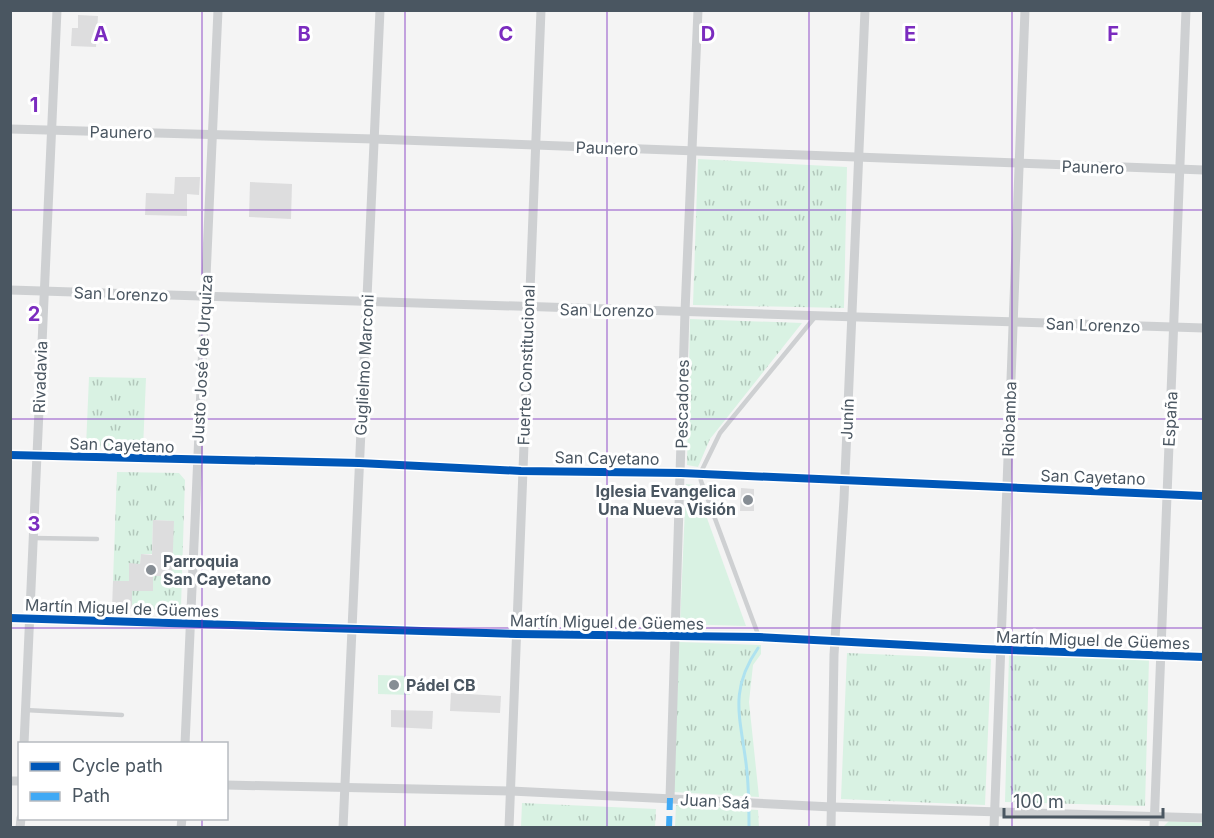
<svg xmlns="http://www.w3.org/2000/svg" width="1214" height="838" font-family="Inter,sans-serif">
<defs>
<pattern id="grass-tufts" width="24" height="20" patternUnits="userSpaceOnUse" patternTransform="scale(1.5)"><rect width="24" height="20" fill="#d9f2e3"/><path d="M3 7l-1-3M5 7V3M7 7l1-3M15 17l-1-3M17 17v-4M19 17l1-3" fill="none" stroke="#b2c7bb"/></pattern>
</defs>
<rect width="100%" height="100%" fill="#f4f4f4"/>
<g fill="url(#grass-tufts)">
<polygon points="698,159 847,167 844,308 693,305"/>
<polygon points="690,319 802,323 710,439 698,467 687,465"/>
<polygon points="89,377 146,378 143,449 86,447"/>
<polygon points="117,472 179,473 185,480 181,607 175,610 132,609 132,591 153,591 153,576 172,576 173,521 153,520 152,554 141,554 140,564 129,564 129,581 113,581"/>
<polygon points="679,642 761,645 761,654 753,665 749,702 759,797 674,792"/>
<polygon points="847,653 991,659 985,805 841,799"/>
<polygon points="1009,655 1149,659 1145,806 1005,802"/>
<polygon points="522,803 656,809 655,827 521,827"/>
<polygon points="676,805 758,810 759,827 675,827"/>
<polygon points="1169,821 1203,823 1203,827 1162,828"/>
</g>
<g fill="#d9f2e3">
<polygon points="686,484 695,485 746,626 680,624"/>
<polygon points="378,675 411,676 410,695 378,694"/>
</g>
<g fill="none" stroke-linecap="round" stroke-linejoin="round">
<path stroke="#aee2f0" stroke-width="3" d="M749,828C749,806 749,785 746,763C740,716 729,690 758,648"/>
</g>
<g fill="#ddddde">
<polygon points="78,15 98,16 96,47 71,46 72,28 78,28"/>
<polygon points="175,177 200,177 199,195 187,194 187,216 145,215 146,193 174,194"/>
<polygon points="250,182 292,184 291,219 249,217"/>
<polygon points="741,488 754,489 754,511 740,511"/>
<polygon points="153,520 174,521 172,576 153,576 153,591 132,591 132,609 112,609 113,581 129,581 129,563 140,564 141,554 152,555"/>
<polygon points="451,693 501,696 500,713 450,711"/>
<polygon points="391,710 433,711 432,729 391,727"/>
</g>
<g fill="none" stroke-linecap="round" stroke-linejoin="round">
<g stroke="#ced0d2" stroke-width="4.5">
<polyline points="33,538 97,539"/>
<polyline points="759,637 701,481 700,474 720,433 815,317"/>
<polyline points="25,710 122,715"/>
</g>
<g stroke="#ced0d2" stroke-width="9">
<polyline points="10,129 374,139 1204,170"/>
<polyline points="10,290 1204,328"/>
<polyline points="10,455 359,463 521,471 681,473 1204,496"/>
<polyline points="10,618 517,634 759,637 983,649 1204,657"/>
<polyline points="24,744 57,10"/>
<polyline points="185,744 218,10"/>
<polyline points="10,781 20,781"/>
<polyline points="226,785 511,791 832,807 1204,818"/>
<polyline points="670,798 685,312 698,10"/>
<polyline points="20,828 21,818"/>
<polyline points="181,828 182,818"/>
<polyline points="343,828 380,10"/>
<polyline points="509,828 541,10"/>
<polyline points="831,828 834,655 844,499 865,10"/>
<polyline points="994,828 1025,10"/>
<polyline points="1154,828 1186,10"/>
</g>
<polyline stroke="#3fa9f5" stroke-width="6" stroke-dasharray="12 6" stroke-linecap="butt" points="669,828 670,798"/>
<g stroke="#fff" stroke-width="11">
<g id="cycleway">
<polyline points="10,455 359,463 521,471 681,473 1204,496"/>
<polyline points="10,618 517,634 759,637 983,649 1204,657"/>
</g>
</g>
<use href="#cycleway" stroke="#0057b8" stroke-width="8"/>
</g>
<path fill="none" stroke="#7b2cbf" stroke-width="1.5" stroke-opacity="0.55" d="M202,10V744M405,10V828M607,10V828M809,10V828M1012,10V828M10,210H1204M10,419H1204M10,628H1204M202,818V828"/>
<g fill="#868d94" stroke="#fff" stroke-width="2">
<circle cx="748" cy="500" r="6"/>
<circle cx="151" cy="570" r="6"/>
<circle cx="394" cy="685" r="6"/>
</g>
<g text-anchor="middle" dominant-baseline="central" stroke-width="6" stroke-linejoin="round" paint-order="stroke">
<g font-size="16" fill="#4a5661" stroke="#fff">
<text transform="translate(121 132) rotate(1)">Paunero</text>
<text transform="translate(607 148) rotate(2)">Paunero</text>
<text transform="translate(1093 167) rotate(2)">Paunero</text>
<text transform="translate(121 294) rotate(2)">San Lorenzo</text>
<text transform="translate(607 310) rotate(1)">San Lorenzo</text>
<text transform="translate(1093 325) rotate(2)">San Lorenzo</text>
<text transform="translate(202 359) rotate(-87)">Justo José de Urquiza</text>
<text transform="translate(364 365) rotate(-87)">Guglielmo Marconi</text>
<text transform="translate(526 365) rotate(-88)">Fuerte Constitucional</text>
<text transform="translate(40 377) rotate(-88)">Rivadavia</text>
<text transform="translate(682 404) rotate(-89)">Pescadores</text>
<text transform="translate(847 419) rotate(-88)">Junín</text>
<text transform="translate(1009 419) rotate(-88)">Riobamba</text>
<text transform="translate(1170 419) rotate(-87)">España</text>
<text transform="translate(122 445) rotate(2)">San Cayetano</text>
<text transform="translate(607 458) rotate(1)">San Cayetano</text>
<text transform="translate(1093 477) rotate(2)">San Cayetano</text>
<text transform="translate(122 608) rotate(2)">Martín Miguel de Güemes</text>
<text transform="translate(607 622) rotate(1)">Martín Miguel de Güemes</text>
<text transform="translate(1093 640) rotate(2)">Martín Miguel de Güemes</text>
<text transform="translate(715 801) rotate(3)">Juan Saá</text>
</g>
<g font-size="16" font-weight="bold" fill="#4a5661" stroke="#fff" text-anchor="start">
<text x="736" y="491" text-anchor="end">Iglesia Evangelica<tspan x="736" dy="18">Una Nueva Visión</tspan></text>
<text x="163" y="561">Parroquia<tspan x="163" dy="18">San Cayetano</tspan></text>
<text x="406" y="685">Pádel CB</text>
</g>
</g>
<g font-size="20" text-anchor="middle" font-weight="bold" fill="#7b2cbf" stroke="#fff" stroke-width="6" stroke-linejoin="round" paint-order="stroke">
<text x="101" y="41">A</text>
<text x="304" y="41">B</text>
<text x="506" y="41">C</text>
<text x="708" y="41">D</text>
<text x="910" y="41">E</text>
<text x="1113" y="41">F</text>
<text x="34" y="112">1</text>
<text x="34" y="321">2</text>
<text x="34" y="531">3</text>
</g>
<rect width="1214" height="838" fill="none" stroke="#4a5661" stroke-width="24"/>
<rect x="18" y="742" width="210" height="78" fill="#ffffff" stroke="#b7bbc0" stroke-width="1.5"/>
<rect x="30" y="762" width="30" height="9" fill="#0057b8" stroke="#b7bbc0" stroke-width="1.5"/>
<text x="72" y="772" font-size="18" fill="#4a5661">Cycle path</text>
<rect x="30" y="792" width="30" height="9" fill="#3fa9f5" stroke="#b7bbc0" stroke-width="1.5"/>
<text x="72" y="802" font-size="18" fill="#4a5661">Path</text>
<path d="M1004 808v9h159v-9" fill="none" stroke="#4a5661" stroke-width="3"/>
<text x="1013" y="808" font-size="18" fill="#4a5661" stroke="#ffffff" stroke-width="4.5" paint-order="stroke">100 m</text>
</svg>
